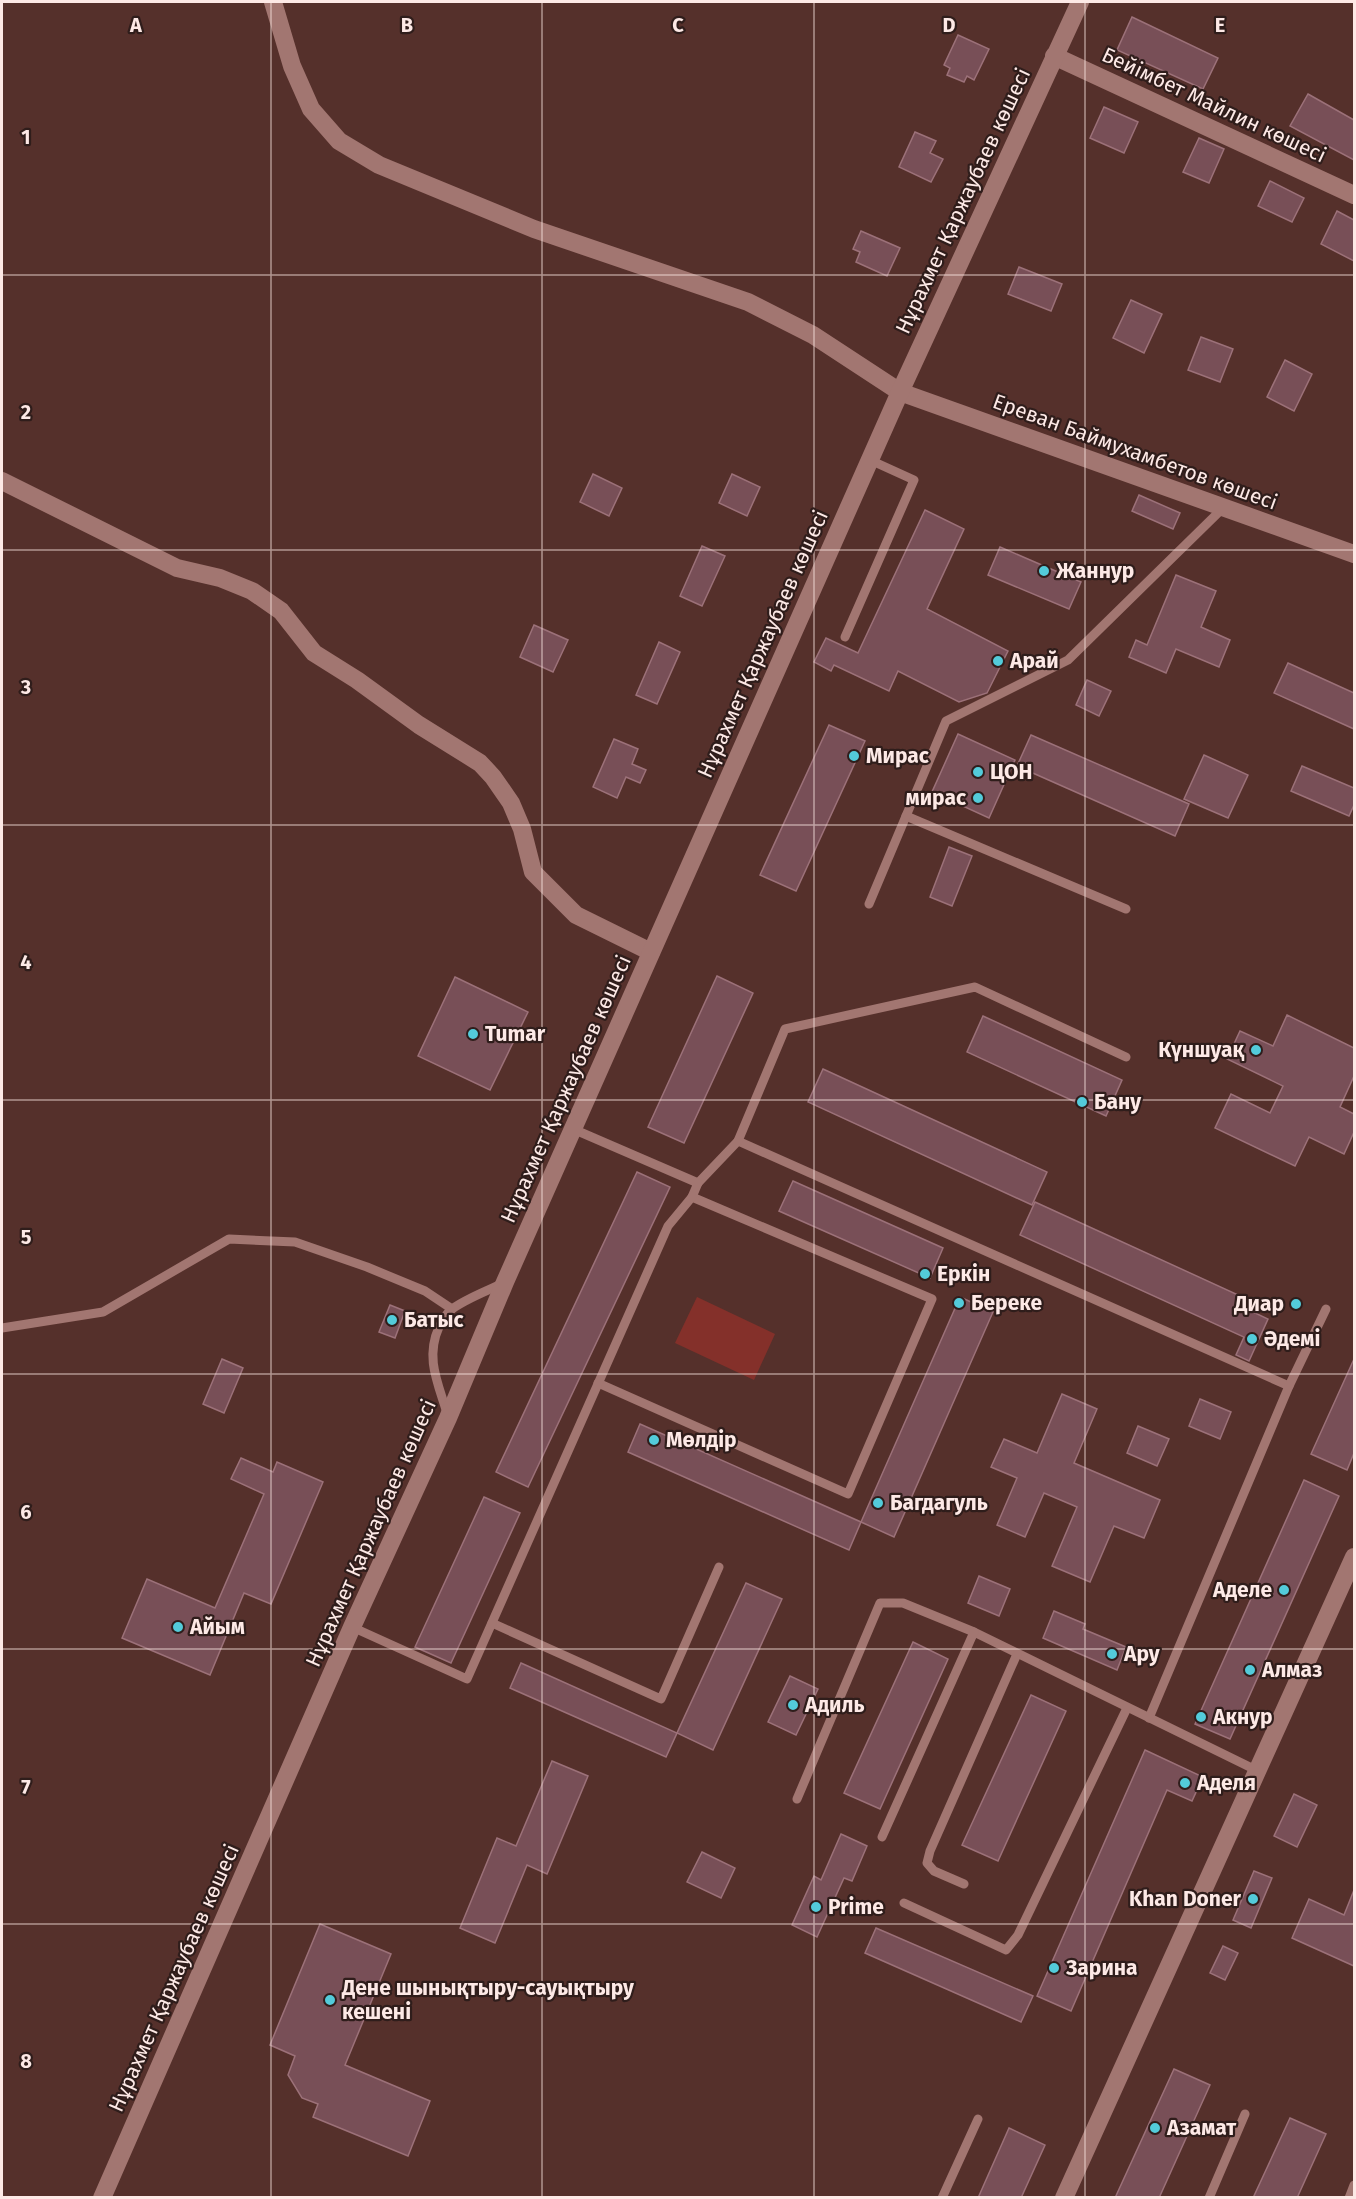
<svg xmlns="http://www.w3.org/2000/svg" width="1356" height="2199" font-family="'Fira Sans',sans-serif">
<rect width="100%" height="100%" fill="#55302b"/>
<polygon fill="#84302a" points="697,1297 775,1334 754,1380 675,1343"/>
<g fill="#784f57" stroke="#9c7179" stroke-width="1.5">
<polygon points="1132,17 1218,58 1203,89 1117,50"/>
<polygon points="958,35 989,49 974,80 967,76 964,82 947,75 950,68 944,65"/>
<polygon points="1308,94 1354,120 1354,160 1290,126"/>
<polygon points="1104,107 1138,122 1124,153 1090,138"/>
<polygon points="915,132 936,141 930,153 943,159 931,182 899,167"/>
<polygon points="1199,138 1224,149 1209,183 1183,172"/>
<polygon points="1270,181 1304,198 1292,222 1258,206"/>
<polygon points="1337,211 1354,220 1354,261 1321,244"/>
<polygon points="861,231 900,248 887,276 856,262 860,252 853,249"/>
<polygon points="1019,267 1062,284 1051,311 1008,294"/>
<polygon points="1131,300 1162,314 1144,353 1113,338"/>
<polygon points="1201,337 1233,349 1220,382 1188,370"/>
<polygon points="1285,360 1312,374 1294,411 1267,397"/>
<polygon points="593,474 622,488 609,516 580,502"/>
<polygon points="732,474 760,487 747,516 719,503"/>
<polygon points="1139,495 1180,513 1173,529 1132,511"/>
<polygon points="925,510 964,529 927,609 1008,651 987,693 959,702 898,671 889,691 834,665 831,671 814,662 826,638 858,653"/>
<polygon points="702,546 725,556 702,606 680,596"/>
<polygon points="1000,547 1081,582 1069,609 988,575"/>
<polygon points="1176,575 1216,591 1201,627 1230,640 1219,667 1176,649 1166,673 1129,657 1136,640 1147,645"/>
<polygon points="534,625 568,640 553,672 520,657"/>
<polygon points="659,642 680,652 657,704 636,695"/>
<polygon points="1288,663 1354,693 1354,729 1274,693"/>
<polygon points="1087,680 1111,691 1099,716 1076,705"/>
<polygon points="829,725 865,741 796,891 760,875"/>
<polygon points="958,734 1015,760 989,818 932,792"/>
<polygon points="1031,735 1189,804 1175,836 1017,766"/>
<polygon points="614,739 638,749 632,764 646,770 640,783 626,777 617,798 593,787"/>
<polygon points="1204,755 1248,775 1228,818 1184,799"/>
<polygon points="1302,766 1354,788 1354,805 1349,816 1291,791"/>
<polygon points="949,847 972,856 952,906 930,897"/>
<polygon points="717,976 753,993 684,1143 648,1127"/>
<polygon points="455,977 528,1012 490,1090 418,1056"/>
<polygon points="1287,1015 1354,1048 1354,1076 1340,1107 1354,1114 1354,1132 1344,1154 1309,1137 1295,1166 1215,1128 1231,1094 1270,1113 1283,1086 1227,1059 1240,1031 1273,1046"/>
<polygon points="983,1016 1122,1080 1106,1116 967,1052"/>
<polygon points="823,1069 1047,1172 1032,1205 808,1102"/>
<polygon points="637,1172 670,1187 528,1487 496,1472"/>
<polygon points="793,1181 943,1248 930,1278 779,1211"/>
<polygon points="1035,1202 1260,1305 1255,1313 1268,1319 1249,1361 1236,1355 1244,1337 1020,1235"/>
<polygon points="960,1297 993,1312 894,1537 861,1522"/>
<polygon points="390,1305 405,1311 395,1338 379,1332"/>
<polygon points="222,1359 243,1368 224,1413 203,1404"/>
<polygon points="1354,1359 1354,1453 1347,1470 1311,1454"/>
<polygon points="1062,1394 1097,1409 1074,1463 1160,1500 1144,1538 1114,1526 1090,1582 1052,1566 1077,1507 1044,1493 1025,1537 997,1525 1017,1478 991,1467 1004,1439 1037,1453"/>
<polygon points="1200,1399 1231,1412 1220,1439 1189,1426"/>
<polygon points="640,1424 861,1522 849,1550 628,1452"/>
<polygon points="1138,1426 1169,1439 1157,1466 1127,1453"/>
<polygon points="241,1458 273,1472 277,1462 323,1482 271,1604 244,1593 210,1675 122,1638 147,1579 215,1608 264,1494 231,1479"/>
<polygon points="1304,1480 1339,1496 1230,1739 1195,1724"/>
<polygon points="484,1497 520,1513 451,1663 415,1647"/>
<polygon points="979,1576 1010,1589 999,1616 968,1603"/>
<polygon points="746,1583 782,1599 713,1750 677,1733"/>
<polygon points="1054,1611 1085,1624 1083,1629 1126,1647 1117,1670 1043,1638"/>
<polygon points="913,1642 948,1659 880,1809 844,1793"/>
<polygon points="521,1663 677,1733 666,1757 510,1688"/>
<polygon points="790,1676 818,1689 796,1735 768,1722"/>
<polygon points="1031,1695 1066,1711 998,1861 962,1845"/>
<polygon points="1145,1750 1203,1777 1192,1801 1167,1790 1071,2011 1037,1996"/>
<polygon points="552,1761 588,1776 547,1874 527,1865 495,1943 460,1928 497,1838 516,1846"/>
<polygon points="1294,1794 1317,1805 1297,1847 1274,1836"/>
<polygon points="841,1834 867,1846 852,1881 844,1878 817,1937 792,1925 814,1876 821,1880"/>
<polygon points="702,1852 735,1868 721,1898 687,1882"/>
<polygon points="1254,1871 1272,1878 1251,1928 1233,1920"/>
<polygon points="1354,1890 1354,1966 1292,1938 1309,1899 1344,1915"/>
<polygon points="320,1924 391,1954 345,2065 430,2101 408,2156 313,2117 318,2104 302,2098 288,2075 295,2056 270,2045"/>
<polygon points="876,1928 1033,1996 1021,2022 865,1953"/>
<polygon points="1223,1946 1238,1953 1225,1980 1210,1973"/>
<polygon points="1174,2069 1210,2085 1159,2198 1115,2198"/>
<polygon points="1290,2118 1326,2134 1297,2198 1253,2198"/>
<polygon points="1009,2128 1045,2145 1021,2198 978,2198"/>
</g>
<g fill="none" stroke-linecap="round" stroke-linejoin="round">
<g stroke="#a27671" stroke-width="9">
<polyline points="845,637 914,480 870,460"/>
<polyline points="906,816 1126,909"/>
<polyline points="869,904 946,721 1068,660 1224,507"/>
<polyline points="738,1141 1289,1386"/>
<polyline points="698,1183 738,1141 785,1029 975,987 1126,1057"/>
<polyline points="2,1328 103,1312 229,1239 295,1242 367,1267 425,1291 452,1309"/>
<polyline points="598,1383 848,1494 932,1299 692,1197"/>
<path d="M447,1413C438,1383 425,1358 439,1327C443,1320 446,1313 452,1309C467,1298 487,1291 503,1283"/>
<polyline points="492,1623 661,1699 719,1567"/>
<polyline points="352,1627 467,1679 668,1226 692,1197 698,1183 573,1129"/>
<polyline points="1149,1718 1289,1386 1326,1309"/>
<polyline points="797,1799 880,1603 903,1603 974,1632 1258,1771"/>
<polyline points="882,1837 974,1632"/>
<polyline points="964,1884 934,1871 927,1863 930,1851 1017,1654"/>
<polyline points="904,1903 1006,1950 1018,1935 1127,1708"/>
<polyline points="942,2198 978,2119"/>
<polyline points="1209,2198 1245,2114"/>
<polyline points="1349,2198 1354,2185"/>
</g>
<g stroke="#a27671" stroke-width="18">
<polyline points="273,2 292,66 311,109 339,141 379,165 534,229 748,302 813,335 900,392 1354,554"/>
<polyline points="1054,56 1354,195"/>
<polyline points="2,481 177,568 220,578 252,591 281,611 314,653 357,680 419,725 480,763 493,777 511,803 522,829 533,872 576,915 651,952"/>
<polyline points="102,2198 352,1627 448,1418 505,1282 900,392 1080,2"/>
<polyline points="1064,2198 1354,1557"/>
</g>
</g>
<path fill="none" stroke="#fde9e6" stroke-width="1.5" stroke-opacity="0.55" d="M271,2V2198M542,2V2198M814,2V2198M1085,2V2198M2,275H1354M2,550H1354M2,825H1354M2,1100H1354M2,1374H1354M2,1649H1354M2,1924H1354"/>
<g fill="#53cbda" stroke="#2f1d1b" stroke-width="2">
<circle cx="1044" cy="571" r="6"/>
<circle cx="998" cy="661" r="6"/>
<circle cx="854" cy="756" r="6"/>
<circle cx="978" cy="772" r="6"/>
<circle cx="978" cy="798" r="6"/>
<circle cx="473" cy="1034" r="6"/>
<circle cx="1256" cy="1050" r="6"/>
<circle cx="1082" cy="1102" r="6"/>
<circle cx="925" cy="1274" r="6"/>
<circle cx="959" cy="1303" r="6"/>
<circle cx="1296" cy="1304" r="6"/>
<circle cx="392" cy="1320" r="6"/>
<circle cx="1252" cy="1339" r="6"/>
<circle cx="654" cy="1440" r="6"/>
<circle cx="878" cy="1503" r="6"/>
<circle cx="1284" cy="1590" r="6"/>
<circle cx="178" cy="1627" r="6"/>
<circle cx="1112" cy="1654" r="6"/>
<circle cx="1250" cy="1670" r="6"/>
<circle cx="793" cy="1705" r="6"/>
<circle cx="1201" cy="1717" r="6"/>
<circle cx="1185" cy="1783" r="6"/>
<circle cx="1253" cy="1899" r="6"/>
<circle cx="816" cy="1907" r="6"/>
<circle cx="1054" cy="1968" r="6"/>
<circle cx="330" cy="2000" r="6"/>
<circle cx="1155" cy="2128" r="6"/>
</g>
<g text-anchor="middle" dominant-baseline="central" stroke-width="4.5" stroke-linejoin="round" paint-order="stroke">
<g font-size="21" fill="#fde9e6" stroke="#2f1d1b">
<text transform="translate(1214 105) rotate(25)">Бейімбет Майлин көшесі</text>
<text transform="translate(963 201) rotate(-65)">Нұрахмет Қаржаубаев көшесі</text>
<text transform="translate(1135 452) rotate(20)">Ереван Баймухамбетов көшесі</text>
<text transform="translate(763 644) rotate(-66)">Нұрахмет Қаржаубаев көшесі</text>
<text transform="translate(566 1089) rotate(-66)">Нұрахмет Қаржаубаев көшесі</text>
<text transform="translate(371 1533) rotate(-66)">Нұрахмет Қаржаубаев көшесі</text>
<text transform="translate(174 1978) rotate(-66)">Нұрахмет Қаржаубаев көшесі</text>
</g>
<g font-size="21" font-weight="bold" fill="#fde9e6" stroke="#2f1d1b" text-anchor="start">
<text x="1056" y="571">Жаннур</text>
<text x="1010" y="661">Арай</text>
<text x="866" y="756">Мирас</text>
<text x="990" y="772">ЦОН</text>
<text x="966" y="798" text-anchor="end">мирас</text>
<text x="485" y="1034">Tumar</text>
<text x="1244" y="1050" text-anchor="end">Күншуақ</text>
<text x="1094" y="1102">Бану</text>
<text x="937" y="1274">Еркін</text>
<text x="971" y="1303">Береке</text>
<text x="1284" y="1304" text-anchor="end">Диар</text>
<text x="404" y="1320">Батыс</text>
<text x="1264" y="1339">Әдемі</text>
<text x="666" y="1440">Мөлдір</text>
<text x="890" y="1503">Багдагуль</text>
<text x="1272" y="1590" text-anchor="end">Аделе</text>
<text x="190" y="1627">Айым</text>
<text x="1124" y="1654">Ару</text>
<text x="1262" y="1670">Алмаз</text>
<text x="805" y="1705">Адиль</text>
<text x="1213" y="1717">Акнур</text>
<text x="1197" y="1783">Аделя</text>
<text x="1241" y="1899" text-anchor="end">Khan Doner</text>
<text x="828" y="1907">Prime</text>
<text x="1066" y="1968">Зарина</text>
<text x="342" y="1988">Дене шынықтыру-сауықтыру<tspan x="342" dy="24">кешені</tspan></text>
<text x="1167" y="2128">Азамат</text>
</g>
</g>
<g font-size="20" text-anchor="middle" font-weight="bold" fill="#fde9e6" stroke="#2f1d1b" stroke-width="4.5" stroke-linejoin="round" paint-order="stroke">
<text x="136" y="32">A</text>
<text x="407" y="32">B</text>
<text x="678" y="32">C</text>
<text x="949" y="32">D</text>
<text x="1220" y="32">E</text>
<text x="26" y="144">1</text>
<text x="26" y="419">2</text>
<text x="26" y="694">3</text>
<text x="26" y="969">4</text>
<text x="26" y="1244">5</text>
<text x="26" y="1519">6</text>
<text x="26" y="1794">7</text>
<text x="26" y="2068">8</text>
</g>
<rect width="1356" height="2199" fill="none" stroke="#fde9e6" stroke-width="6"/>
</svg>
